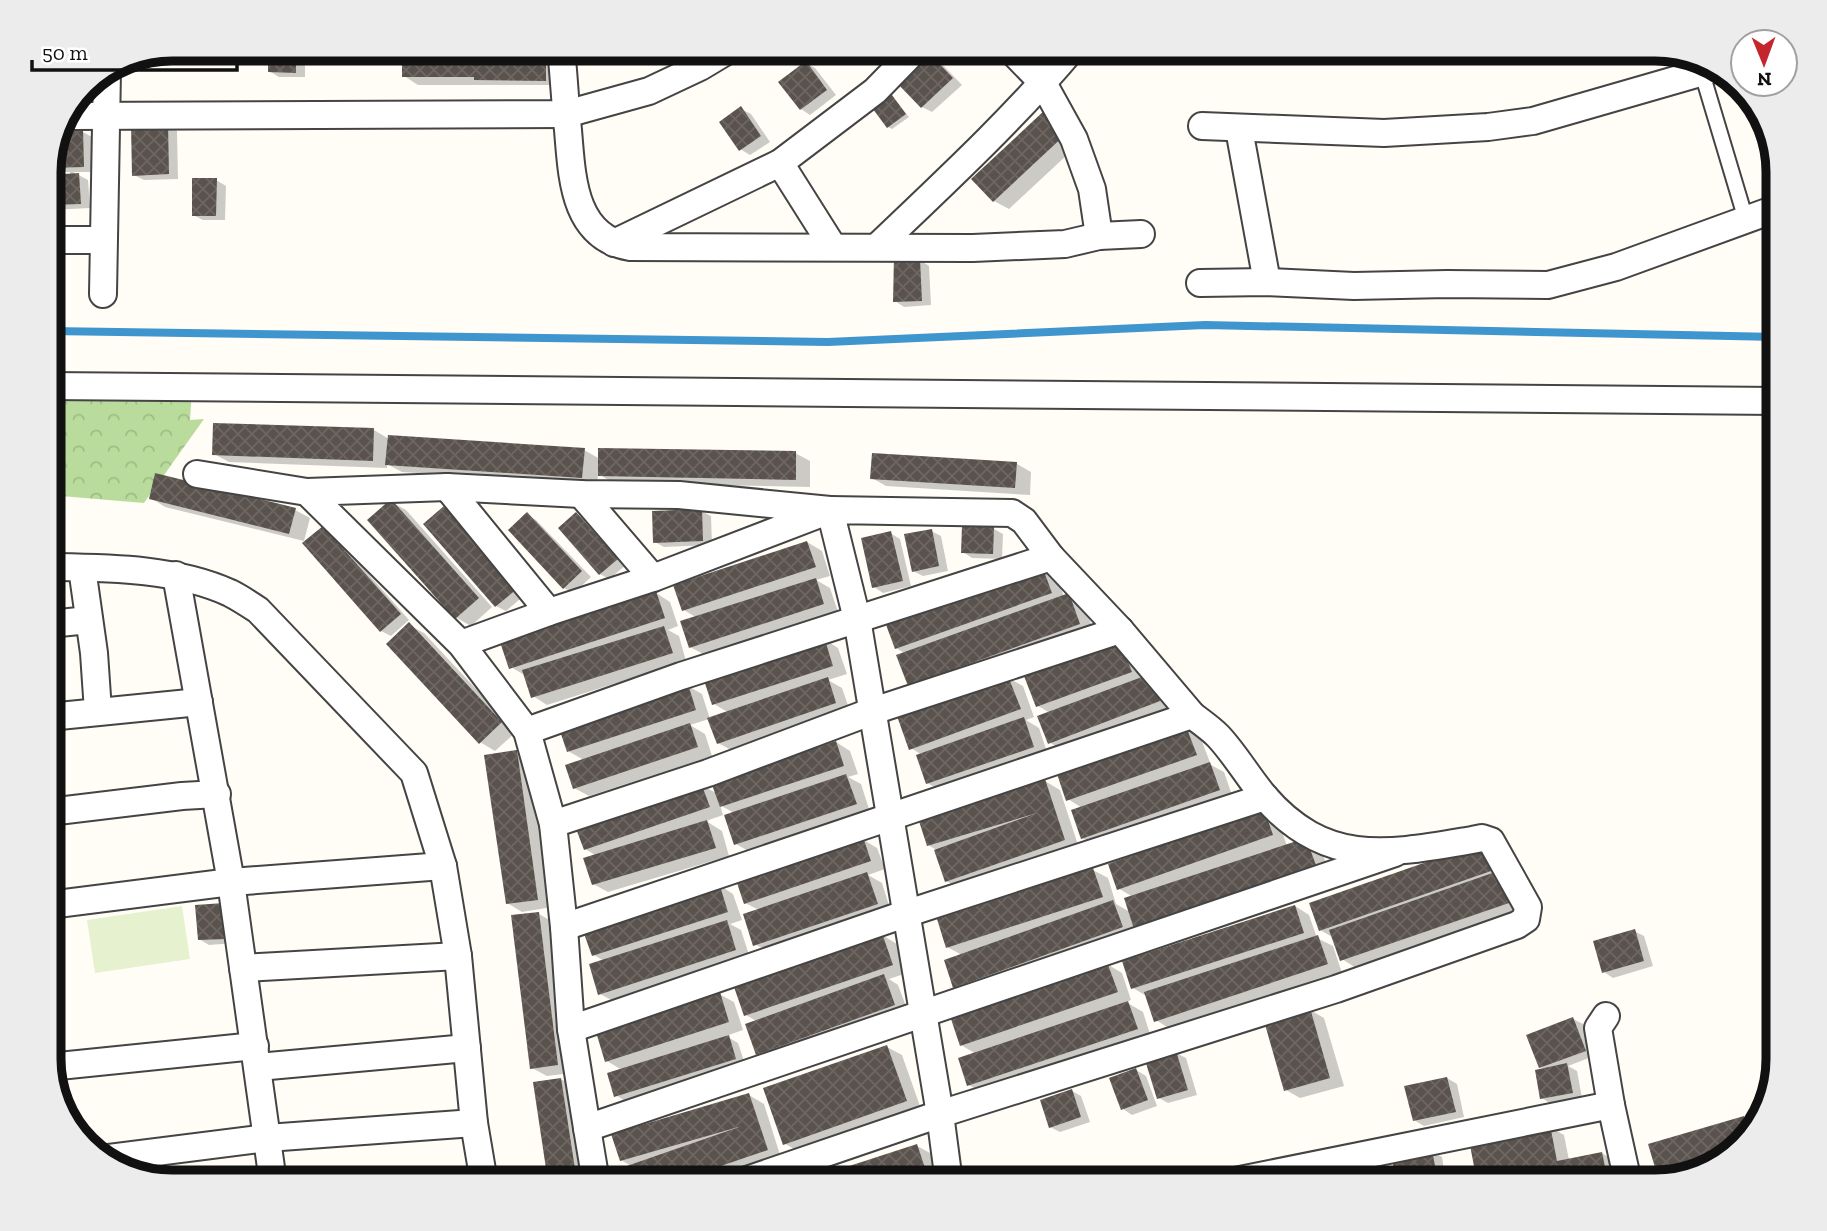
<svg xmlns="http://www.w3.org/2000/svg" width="1827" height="1231" font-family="'Zilla Slab',serif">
<defs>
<pattern id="forest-crowns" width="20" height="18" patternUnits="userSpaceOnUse" patternTransform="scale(1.75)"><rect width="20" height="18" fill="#b9dc9c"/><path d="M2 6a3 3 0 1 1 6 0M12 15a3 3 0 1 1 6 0" fill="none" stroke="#9ebc85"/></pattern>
<pattern id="building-cross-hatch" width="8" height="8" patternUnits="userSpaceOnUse" patternTransform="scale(1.75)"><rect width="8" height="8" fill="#5a524d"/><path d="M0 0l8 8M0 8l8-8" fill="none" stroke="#6d6662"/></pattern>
</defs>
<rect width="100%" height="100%" fill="#fffdf5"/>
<polygon fill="url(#forest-crowns)" points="193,373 190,420 204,419 144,503 49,495 49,376"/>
<polygon fill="#e6f2cf" points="182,906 190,959 95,973 87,920"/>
<g fill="#0003">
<polygon points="269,49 305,49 305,77 279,77 269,71"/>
<polygon points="404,49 555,49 555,85 418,85 404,76"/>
<polygon points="928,54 938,60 962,85 932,112 922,107 899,82"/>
<polygon points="806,63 815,68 836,95 810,115 801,109"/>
<polygon points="889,93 909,117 892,129 888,127"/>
<polygon points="741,109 751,114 770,142 750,155 740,149"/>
<polygon points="1046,111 1082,141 1009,209 994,201 973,179"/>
<polygon points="168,126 177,131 178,179 144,180 134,175"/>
<polygon points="64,132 83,132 92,137 93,172 73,172 88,180 90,208 49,210 49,176 70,175 70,172 49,172 49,164"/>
<polygon points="216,180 226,186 225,220 203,220 193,215"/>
<polygon points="920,260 929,266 931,305 904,307 895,301"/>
<polygon points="374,430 389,439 584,450 600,459 795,453 810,461 810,487 614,483 598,474 597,485 402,472 387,464 387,468 229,462 214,454"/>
<polygon points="1017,464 1031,472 1030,495 886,486 872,478"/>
<polygon points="151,498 295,510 310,518 304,541 165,507"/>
<polygon points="391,502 406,510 492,607 471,626 457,618"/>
<polygon points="444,508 454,513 525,595 506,611 496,606"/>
<polygon points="701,511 711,516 712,545 664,547 655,542"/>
<polygon points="577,514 586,520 626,565 609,579 600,574"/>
<polygon points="527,515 536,520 591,577 574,593 564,588"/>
<polygon points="323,528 332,533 409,620 391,636 381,631"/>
<polygon points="994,529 1003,534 1002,559 972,558 963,552"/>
<polygon points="931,531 941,536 948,571 923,576 913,571"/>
<polygon points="890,533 900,539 911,586 883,593 874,587"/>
<polygon points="807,542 822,551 830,576 816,580 830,588 838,612 705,655 690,647 697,618 684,610"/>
<polygon points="1042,568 1057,576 1064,597 1069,595 1084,604 1094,632 924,693 909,685 906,654 896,648"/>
<polygon points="656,593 670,602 678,626 668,630 679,636 686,661 547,705 533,696 526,676 511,667"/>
<polygon points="409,625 424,633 516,732 495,751 480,742"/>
<polygon points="824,639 838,648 847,674 828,680 842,688 850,711 733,751 718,743 709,719 690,725 705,734 712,756 589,796 574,788 584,760 568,751 688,686 702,694 710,719 729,713 714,704"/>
<polygon points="1120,642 1174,710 1064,751 1049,742 1050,713 1038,706"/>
<polygon points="1008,678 1023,686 1034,717 1026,720 1039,728 1048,755 942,791 927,783 922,755 911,748"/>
<polygon points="1187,730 1201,739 1211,765 1224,772 1233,798 1097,846 1082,838 1082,808 1068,799"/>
<polygon points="836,742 850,751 858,774 848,777 861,784 870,812 750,852 736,844 734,813 720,805 723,815 706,821 722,831 729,856 608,892 593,884 597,856 585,849 701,785 718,794"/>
<polygon points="516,752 531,760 552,907 522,912 507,903"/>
<polygon points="1045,781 1060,790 1079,848 961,889 946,881 935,849 928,845"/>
<polygon points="1263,811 1278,820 1287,846 1321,848 1330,877 1137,936 969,995 955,987 962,955 947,947 1093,870 1108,878 1116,904 1130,912 1133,897 1118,888"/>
<polygon points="862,839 877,848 885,869 868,875 882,883 891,912 770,953 755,944 759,910 745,903"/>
<polygon points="1481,845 1526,910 1356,968 1342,959 1334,938 1320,930"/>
<polygon points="719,885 733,894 742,920 730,924 741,930 750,958 615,1002 600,994 604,961 594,955"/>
<polygon points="197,906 235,943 209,945 199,939"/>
<polygon points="1295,906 1309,915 1317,938 1333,946 1342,973 1170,1029 1156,1020 1148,997 1133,988"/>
<polygon points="539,914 553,922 572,1073 547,1076 532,1068"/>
<polygon points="1634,931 1644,936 1653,966 1613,978 1604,972"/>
<polygon points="882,935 897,944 907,973 889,979 898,985 909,1014 772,1063 757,1054 758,1022 746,1015"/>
<polygon points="1107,964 1122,973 1131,1000 1126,1002 1143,1012 1151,1037 983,1093 969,1085 976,1054 961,1045"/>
<polygon points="719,994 734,1002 743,1030 726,1036 738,1043 745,1064 625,1101 616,1095 622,1070 607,1061"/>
<polygon points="1310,1010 1324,1018 1344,1086 1300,1098 1286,1090"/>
<polygon points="1573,1019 1583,1024 1594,1056 1568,1066 1577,1071 1582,1098 1551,1104 1542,1098 1545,1069 1540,1067"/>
<polygon points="887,1047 902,1055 921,1109 799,1152 784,1143"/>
<polygon points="1176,1053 1186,1058 1197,1095 1168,1103 1159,1098"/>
<polygon points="1136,1070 1146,1076 1157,1106 1132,1115 1123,1109"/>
<polygon points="1447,1078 1457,1084 1464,1117 1424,1126 1414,1120"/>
<polygon points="561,1079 575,1088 590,1182 550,1182"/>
<polygon points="1072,1091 1081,1096 1090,1122 1060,1132 1050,1127"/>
<polygon points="749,1095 764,1104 781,1158 711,1182 628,1182 631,1166 621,1160"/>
<polygon points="1744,1118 1758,1126 1757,1128 1710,1169 1661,1181 1650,1145"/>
<polygon points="1550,1127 1564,1135 1569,1160 1602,1153 1611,1159 1616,1182 1478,1182"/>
<polygon points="917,1146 932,1154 940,1179 931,1182 804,1182"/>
<polygon points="1432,1152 1442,1157 1446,1182 1398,1182"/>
<polygon points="1350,1164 1360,1170 1362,1182 1312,1182"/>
</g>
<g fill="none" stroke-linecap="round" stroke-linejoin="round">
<polyline stroke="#3f96cf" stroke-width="8" points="49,331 828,342 1205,325 1778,337"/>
</g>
<g fill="url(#building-cross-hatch)">
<polygon points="268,49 296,49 296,73 268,72"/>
<polygon points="402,49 546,49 546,81 474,80 474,77 402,77"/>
<polygon points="928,52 953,78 921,108 896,82"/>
<polygon points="806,61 827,90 800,110 778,82"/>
<polygon points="889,91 906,114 887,128 870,105"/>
<polygon points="741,106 761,136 739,151 719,122"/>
<polygon points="1046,109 1068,132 993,202 971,179"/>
<polygon points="168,124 169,174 132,176 131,125"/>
<polygon points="65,130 83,130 84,167 49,168"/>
<polygon points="79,173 81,204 49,205 49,175"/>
<polygon points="192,178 217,178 216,216 192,216"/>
<polygon points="894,256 920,259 922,301 893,302"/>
<polygon points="213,423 374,428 373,461 212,455"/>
<polygon points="388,435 585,448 582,478 385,465"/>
<polygon points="598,448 796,451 796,480 598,476"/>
<polygon points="872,453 1017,462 1015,488 870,479"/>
<polygon points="155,473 296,508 289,534 149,499"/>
<polygon points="391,499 479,598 455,619 367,520"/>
<polygon points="444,506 517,589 495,607 423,524"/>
<polygon points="702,509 703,541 653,543 652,511"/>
<polygon points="527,512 582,571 563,589 508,530"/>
<polygon points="576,512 618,559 599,575 558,528"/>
<polygon points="323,526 401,614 380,632 302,543"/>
<polygon points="962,526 994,527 993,554 961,553"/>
<polygon points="932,529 939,566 912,572 904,534"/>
<polygon points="891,531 903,581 872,588 861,538"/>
<polygon points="807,541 816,567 682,611 673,585"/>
<polygon points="1042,566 1052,593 895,649 885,622"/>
<polygon points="816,578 824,604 689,648 680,621"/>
<polygon points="656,591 665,618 509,669 500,642"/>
<polygon points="1069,593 1080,624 908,686 896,655"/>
<polygon points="409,622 502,722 479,744 386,644"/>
<polygon points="664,626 673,653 531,698 522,670"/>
<polygon points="824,637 833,666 712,705 703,677"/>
<polygon points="1120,640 1132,672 1036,707 1024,676"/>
<polygon points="1150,674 1160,701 1048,744 1037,716"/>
<polygon points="1008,676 1021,709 909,750 897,716"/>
<polygon points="828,677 836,703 717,744 707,718"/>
<polygon points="688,684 696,710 567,752 558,725"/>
<polygon points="1024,717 1034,747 926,784 916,755"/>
<polygon points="690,723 698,747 573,789 565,765"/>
<polygon points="1187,729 1197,755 1066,801 1057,774"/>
<polygon points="836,741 844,766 720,807 711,782"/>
<polygon points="517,750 538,900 506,904 484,755"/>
<polygon points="1210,762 1220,790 1081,839 1071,810"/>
<polygon points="846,774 857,804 734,845 724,815"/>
<polygon points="1045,779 1065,840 945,882 934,850 1037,813 927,846 918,818"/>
<polygon points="701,783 710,807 584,850 575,826"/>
<polygon points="1264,809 1273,835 1117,890 1108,864"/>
<polygon points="707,820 716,848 592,885 583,858"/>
<polygon points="863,837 871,861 744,904 736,880"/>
<polygon points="1306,838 1317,868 1134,929 1124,898"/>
<polygon points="1481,843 1491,871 1319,931 1309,903"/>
<polygon points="1093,868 1103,897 946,948 937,919"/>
<polygon points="1501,870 1512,902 1340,961 1329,930"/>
<polygon points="867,872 878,904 753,946 743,914"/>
<polygon points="719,883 728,912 592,956 582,928"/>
<polygon points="1113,900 1123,927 953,988 944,960"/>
<polygon points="224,903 226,939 198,940 195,905"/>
<polygon points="1295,905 1304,933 1131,989 1122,961"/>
<polygon points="539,912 558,1065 530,1069 511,915"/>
<polygon points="727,920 736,950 598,995 589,964"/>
<polygon points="1635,929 1644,961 1602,973 1593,941"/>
<polygon points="882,933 893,965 744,1016 733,984"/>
<polygon points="1318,935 1328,964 1154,1022 1144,992"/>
<polygon points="1107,962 1118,992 960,1046 950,1016"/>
<polygon points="884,974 895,1005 756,1055 745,1024"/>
<polygon points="720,992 729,1022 605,1062 596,1032"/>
<polygon points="1128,1001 1138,1029 967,1086 958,1058"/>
<polygon points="1310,1008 1330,1078 1284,1091 1264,1021"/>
<polygon points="1573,1017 1586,1051 1539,1068 1526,1035"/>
<polygon points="729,1035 736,1059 614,1097 607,1073"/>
<polygon points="887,1045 907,1101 783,1145 763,1088"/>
<polygon points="1176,1051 1188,1090 1157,1099 1145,1060"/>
<polygon points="1567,1063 1573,1093 1540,1099 1535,1070"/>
<polygon points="1136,1068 1148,1100 1121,1110 1109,1078"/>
<polygon points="1447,1077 1456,1112 1413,1121 1404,1086"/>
<polygon points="561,1078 577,1182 548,1182 533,1082"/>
<polygon points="1072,1089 1081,1117 1049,1128 1040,1100"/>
<polygon points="749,1093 768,1150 674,1182 626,1182 621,1168 742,1126 620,1161 611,1134"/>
<polygon points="1744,1116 1749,1134 1710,1169 1659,1181 1648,1144"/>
<polygon points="1550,1125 1557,1161 1602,1152 1608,1182 1477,1182 1469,1140"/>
<polygon points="917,1144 926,1171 892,1182 800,1182"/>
<polygon points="1432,1150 1438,1182 1396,1182 1392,1158"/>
<polygon points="1350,1162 1355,1182 1310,1182 1308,1172"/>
</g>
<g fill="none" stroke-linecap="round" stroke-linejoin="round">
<g stroke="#444" stroke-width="18">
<polyline id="lane" points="1702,73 1746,220"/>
</g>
<g stroke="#444" stroke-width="30">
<g id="street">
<path d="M561,49C564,76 565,103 568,130C572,177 573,237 630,247L973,248L1065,244L1099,236L1141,234"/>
<polyline points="1010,49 1043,83 1074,139 1092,189 1099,236"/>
<polyline points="71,116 566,114 649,91 700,67 730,49"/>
<polyline points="1202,126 1384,133 1488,127 1533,121 1717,68"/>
<polyline points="1239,129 1267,282"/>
<polyline points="780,163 833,247"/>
<polyline points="49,240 102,240"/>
<polyline points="614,243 780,163 875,91 916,49"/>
<path d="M878,246C945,182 1013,119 1072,49"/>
<polyline points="1200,283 1267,282 1354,286 1447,284 1548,285 1616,267 1778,208"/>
<polyline points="103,294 107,71"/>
<polyline points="49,386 1778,401"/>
<polyline points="197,474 307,492"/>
<polyline points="447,487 549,612"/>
<polyline points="581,494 653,578"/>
<path d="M49,567C109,568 175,568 230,593C240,598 249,604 258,610L414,773L443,866L458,956L474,1123L484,1182"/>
<polyline points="82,568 94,653 98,711"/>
<polyline points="176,575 231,882 273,1182"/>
<polyline points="49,624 89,620"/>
<polyline points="461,644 549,612 653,578 830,510 679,495 581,494 447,487 307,492 461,644 527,731 553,824 564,927 571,1029 587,1128 1395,853"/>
<polyline points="49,717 199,702"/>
<polyline points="527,731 681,676 1051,557"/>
<polyline points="49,812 182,796 217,794"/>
<polyline points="553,824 708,773 873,711 1120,630"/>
<polyline points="49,905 231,882 443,866"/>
<path d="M564,927L1192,715C1201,722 1210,728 1218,736C1235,754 1248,777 1264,796C1326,868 1389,854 1472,840L1482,838L1491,841L1528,907L1526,919L1517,925L1336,989L940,1114L741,1182"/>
<polyline points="243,968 458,956"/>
<polyline points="1606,1016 1598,1028 1611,1105 1628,1182"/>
<polyline points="571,1029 905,914 1265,797"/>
<polyline points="49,1067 255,1046"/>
<polyline points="258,1067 467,1048"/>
<polyline points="587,1128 596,1182"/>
<polyline points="101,1159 267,1138 474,1123"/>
<polyline points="949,1182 940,1114 857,619 830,510 1012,513 1024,521 1051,557 1120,630 1192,715"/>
<polyline points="1230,1182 1611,1105"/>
</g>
</g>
<use href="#lane" stroke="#fff" stroke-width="14"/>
<use href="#street" stroke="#fff" stroke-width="26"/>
</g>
<path d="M0 0H1827V1231H0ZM172 61H1655A111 111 0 0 1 1766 172V1059A111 111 0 0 1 1655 1170H172A111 111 0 0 1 61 1059V172A111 111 0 0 1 172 61Z" fill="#ececec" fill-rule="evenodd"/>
<path fill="none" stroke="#111" stroke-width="9" d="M172 61H1655A111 111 0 0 1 1766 172V1059A111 111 0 0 1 1655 1170H172A111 111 0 0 1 61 1059V172A111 111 0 0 1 172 61Z"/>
<g transform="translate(1764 63) rotate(179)"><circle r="33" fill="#ffffff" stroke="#a0a0a0" stroke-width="2"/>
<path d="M0-5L12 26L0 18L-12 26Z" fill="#c4262e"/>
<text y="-10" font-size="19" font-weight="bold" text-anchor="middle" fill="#111111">N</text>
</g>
<path d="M32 60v10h205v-10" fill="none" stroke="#111111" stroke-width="3.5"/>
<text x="42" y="60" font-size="21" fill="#111111" stroke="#ffffff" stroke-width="5" paint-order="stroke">50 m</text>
</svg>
